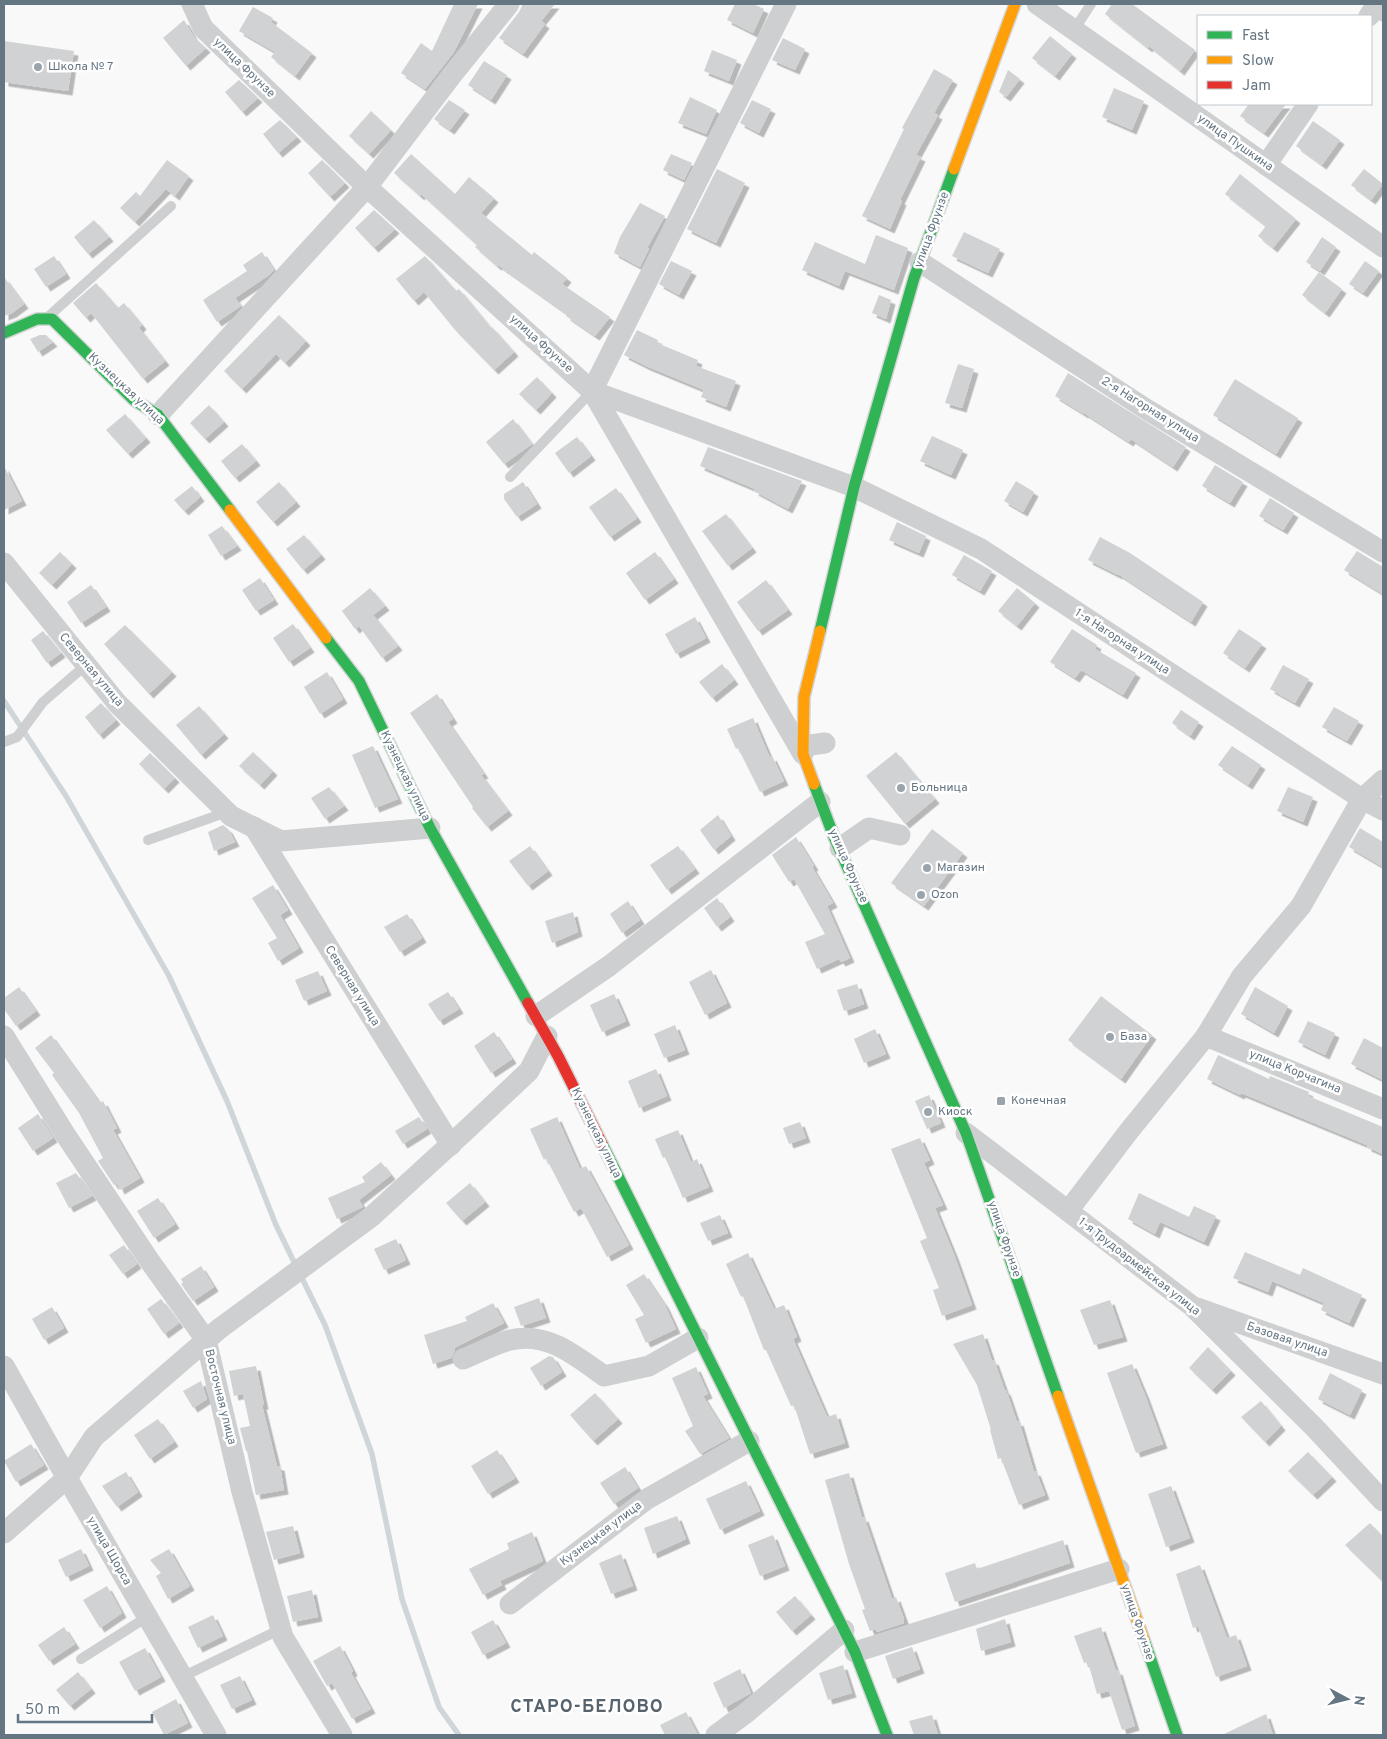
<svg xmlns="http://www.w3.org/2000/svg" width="1387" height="1739" font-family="Overpass,sans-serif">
<defs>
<filter id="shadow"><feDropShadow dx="4.5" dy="4.5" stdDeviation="0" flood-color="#0004"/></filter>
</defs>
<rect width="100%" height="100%" fill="#f9f9f9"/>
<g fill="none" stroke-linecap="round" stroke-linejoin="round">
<g stroke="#ced6d9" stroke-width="5.5">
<polyline points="4,701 66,796 169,976 227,1101 276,1225 296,1266"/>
<polyline points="300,1274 325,1325 372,1454 402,1599 439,1707 459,1735"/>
</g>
</g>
<g fill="#d0d2d3" filter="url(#shadow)">
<polygon points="454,4 478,4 454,52 425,89 401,73 421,43 432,51"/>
<polygon points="523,4 555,4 541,21 545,24 523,54 499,38 519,12"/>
<polygon points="735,4 753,4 764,9 753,33 727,20"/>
<polygon points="1112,4 1132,4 1195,50 1180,71 1149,46 1148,48 1134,37 1105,14"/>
<polygon points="253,7 273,18 271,22 312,53 295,76 271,57 275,52 239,31"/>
<polygon points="184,20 194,37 206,48 186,66 163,38"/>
<polygon points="1050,36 1072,54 1055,76 1032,58"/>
<polygon points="783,38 805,49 795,70 772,60"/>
<polygon points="4,41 74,51 68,91 4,82"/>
<polygon points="712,50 737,60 729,81 704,71"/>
<polygon points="484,61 507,75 491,100 468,85"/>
<polygon points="934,69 953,80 934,113 938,115 916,155 921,157 900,200 902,201 890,229 862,216 904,129 902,128"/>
<polygon points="1008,70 1020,79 1006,97 999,92"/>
<polygon points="239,80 258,98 242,112 225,92"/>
<polygon points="1114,88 1144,101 1132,130 1102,117"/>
<polygon points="690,97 717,110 706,134 678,123"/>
<polygon points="449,100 465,110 450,130 434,119"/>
<polygon points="752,100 771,109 759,133 740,123"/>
<polygon points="1249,104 1286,104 1264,133 1240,116"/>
<polygon points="371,111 391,130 369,154 349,136"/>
<polygon points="280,120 297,137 278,153 263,134"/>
<polygon points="1313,121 1340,140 1322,165 1296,146"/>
<polygon points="411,154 455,194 469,177 494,198 481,213 532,255 534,252 567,278 562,284 610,317 595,336 566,316 567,314 498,265 497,266 475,247 477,245 421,194 420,196 394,173"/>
<polygon points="671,154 692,163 684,180 663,170"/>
<polygon points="167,160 189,176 175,196 166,189 135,222 120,208 136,192 140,196"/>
<polygon points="322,160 345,183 330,197 308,173"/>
<polygon points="717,169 745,183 716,243 687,229"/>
<polygon points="1364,169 1383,184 1371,200 1351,185"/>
<polygon points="1240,174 1296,219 1273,248 1258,236 1266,226 1225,194"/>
<polygon points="640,203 665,216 647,248 649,249 640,267 614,253 620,237"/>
<polygon points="374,210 395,229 374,248 355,228"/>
<polygon points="94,220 109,237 88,254 74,237"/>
<polygon points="964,232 1000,249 988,273 952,256"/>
<polygon points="876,235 908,248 894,290 845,271 839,286 802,270 815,242 865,264"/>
<polygon points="1322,237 1336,247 1320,271 1306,262"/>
<polygon points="262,252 274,270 269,275 235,298 241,306 217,322 203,300 247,271 243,265"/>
<polygon points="54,256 66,274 46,287 34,269"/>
<polygon points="425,256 456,291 459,289 491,328 492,327 514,352 494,370 456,331 424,292 414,301 396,279"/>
<polygon points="671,261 692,271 679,295 659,284"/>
<polygon points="1365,261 1379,271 1363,293 1349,284"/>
<polygon points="1319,272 1342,289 1325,313 1302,295"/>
<polygon points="4,277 24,304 12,313 4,316"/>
<polygon points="96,283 118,308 124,303 142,325 139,328 165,361 143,379 91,313 86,318 73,303"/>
<polygon points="879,295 891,300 886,319 872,313"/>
<polygon points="279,315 306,341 285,363 276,354 242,389 224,371"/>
<polygon points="637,330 658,340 657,343 698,360 696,366 736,381 726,407 701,397 704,390 646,366 624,355"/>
<polygon points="40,335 46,335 53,342 38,352 30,339"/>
<polygon points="958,364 974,369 962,408 945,403"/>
<polygon points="1068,373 1186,447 1173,467 1131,439 1129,442 1084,413 1084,414 1055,396"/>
<polygon points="537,377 552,393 536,410 519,394"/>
<polygon points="1235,379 1298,418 1276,454 1213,415"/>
<polygon points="209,405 224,422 205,439 190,423"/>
<polygon points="125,414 146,438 128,454 106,430"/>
<polygon points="513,419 532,444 504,464 486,442"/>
<polygon points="932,436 963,450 951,475 920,461"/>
<polygon points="577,437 591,456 569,473 555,453"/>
<polygon points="242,444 256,461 235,478 221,461"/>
<polygon points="708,447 802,481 788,509 754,491 755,489 700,466"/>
<polygon points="1215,465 1243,482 1230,503 1202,486"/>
<polygon points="4,466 22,501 4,510"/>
<polygon points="1016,481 1034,492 1023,512 1004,501"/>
<polygon points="279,482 296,502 273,522 256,502"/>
<polygon points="523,482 537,504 517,517 504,499 504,494"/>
<polygon points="192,486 200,497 184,511 174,500"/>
<polygon points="616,488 637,518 610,537 589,507"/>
<polygon points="1270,498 1294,513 1283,530 1259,516"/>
<polygon points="726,514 752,548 728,566 702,531"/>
<polygon points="897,522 926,536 919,553 889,540"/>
<polygon points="222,526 237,546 221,556 208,535"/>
<polygon points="304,535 321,555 303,570 286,549"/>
<polygon points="1100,537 1130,553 1203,602 1191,622 1118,574 1118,575 1088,560"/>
<polygon points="1357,551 1383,567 1383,594 1344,570"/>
<polygon points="60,552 72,564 52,585 39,573"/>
<polygon points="655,552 674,579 645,600 626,573"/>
<polygon points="964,555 992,571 980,591 952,575"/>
<polygon points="260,578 274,600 256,611 242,590"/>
<polygon points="766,580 788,610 758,631 737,602"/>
<polygon points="91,585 106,607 81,623 67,602"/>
<polygon points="370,588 385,606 373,615 398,646 382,658 359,626 355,629 342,611"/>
<polygon points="1017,588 1035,603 1017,626 998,611"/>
<polygon points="695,617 706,638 676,654 665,634"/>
<polygon points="293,624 310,648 289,662 273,638"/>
<polygon points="125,625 172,672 149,694 104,644"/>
<polygon points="1072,629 1097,645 1095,649 1136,673 1123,695 1081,670 1075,678 1050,662"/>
<polygon points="1239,629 1262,644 1245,668 1223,653"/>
<polygon points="43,631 61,653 47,663 31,640"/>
<polygon points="722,664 734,680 712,698 699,682"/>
<polygon points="1283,665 1309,679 1295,703 1270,689"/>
<polygon points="327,672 343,699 320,714 304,687"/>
<polygon points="437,694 453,719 448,722 484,774 481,775 508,811 487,827 472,808 473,807 410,713"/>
<polygon points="101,703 116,720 99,735 85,717"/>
<polygon points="199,706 224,734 201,755 176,725"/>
<polygon points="1334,707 1359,721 1347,741 1322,727"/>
<polygon points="1181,710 1199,722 1190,736 1172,723"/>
<polygon points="753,718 770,758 772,756 784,781 760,792 738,748 736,749 727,729"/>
<polygon points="373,746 398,799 375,808 352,755"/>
<polygon points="1232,746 1261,765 1248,785 1218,765"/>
<polygon points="253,752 273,771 260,785 239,766"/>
<polygon points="896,752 935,799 905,824 866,776"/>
<polygon points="150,753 175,778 164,789 139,764"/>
<polygon points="329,787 344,806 325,819 311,798"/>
<polygon points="1288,787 1313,797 1303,822 1277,811"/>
<polygon points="718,815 731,836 714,850 700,830"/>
<polygon points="223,825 228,829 235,842 214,851 208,832"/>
<polygon points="1360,828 1383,842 1383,867 1349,847"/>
<polygon points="932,829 963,853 924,906 891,883"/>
<polygon points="796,837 814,866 812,867 833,903 827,906 850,958 841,962 839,959 817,969 805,942 825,934 794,879 789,882 772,855"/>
<polygon points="530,846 548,871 528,886 509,861"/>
<polygon points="678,846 695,869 667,890 650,865"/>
<polygon points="273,885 288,910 280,915 299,948 278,961 268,943 277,938 252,898"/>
<polygon points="717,898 730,917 717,927 704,908"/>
<polygon points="628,901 640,920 622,933 610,914"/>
<polygon points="573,912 578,932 552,943 545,921"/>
<polygon points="407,914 422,938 400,952 384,927"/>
<polygon points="711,970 727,1003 705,1015 689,982"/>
<polygon points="318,971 327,991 304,1001 295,980"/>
<polygon points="857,984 864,1004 844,1011 837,990"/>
<polygon points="19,987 36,1011 16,1026 4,1009 4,998"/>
<polygon points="1255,987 1288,1006 1274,1033 1241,1014"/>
<polygon points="448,992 459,1009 439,1021 428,1004"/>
<polygon points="614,994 626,1021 602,1032 590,1005"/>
<polygon points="1101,996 1152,1035 1121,1079 1068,1040"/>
<polygon points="1308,1021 1335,1033 1325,1055 1298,1042"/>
<polygon points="675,1025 685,1050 664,1058 654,1034"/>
<polygon points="875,1029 886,1054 864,1063 854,1039"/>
<polygon points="494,1032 512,1059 491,1073 474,1046"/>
<polygon points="51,1035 100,1103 103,1101 117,1128 113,1130 140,1178 120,1190 117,1183 114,1185 98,1161 103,1158 79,1113 52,1075 54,1073 35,1048"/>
<polygon points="1364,1038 1383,1048 1383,1080 1351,1064"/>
<polygon points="1218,1055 1269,1079 1270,1076 1309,1092 1308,1096 1383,1127 1383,1154 1367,1147 1367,1145 1241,1093 1240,1095 1207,1079"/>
<polygon points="656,1069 667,1096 639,1108 628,1081"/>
<polygon points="929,1095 941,1123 927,1129 915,1101"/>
<polygon points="38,1114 53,1138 33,1151 18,1128"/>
<polygon points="419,1117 427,1129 403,1144 395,1131"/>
<polygon points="557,1117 580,1169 586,1166 629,1245 607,1257 581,1208 574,1212 546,1158 544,1160 530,1129"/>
<polygon points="800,1122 806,1138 789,1144 783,1128"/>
<polygon points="678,1130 691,1162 697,1159 709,1187 683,1198 665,1157 663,1158 655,1139"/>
<polygon points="920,1138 930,1160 924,1163 943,1205 935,1208 955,1257 972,1305 942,1316 933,1290 939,1288 920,1241 927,1238 891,1149"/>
<polygon points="381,1162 391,1175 359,1200 363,1207 337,1219 328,1198 365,1182 362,1177"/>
<polygon points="76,1173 92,1196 69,1208 56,1183"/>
<polygon points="470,1183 485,1202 462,1221 446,1203"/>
<polygon points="1139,1193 1189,1217 1194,1206 1216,1216 1204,1242 1160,1222 1155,1234 1128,1219"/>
<polygon points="158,1198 175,1224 154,1238 137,1211"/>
<polygon points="720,1215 728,1233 708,1241 700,1223"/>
<polygon points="396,1239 406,1260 384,1270 374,1249"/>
<polygon points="124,1245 137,1264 123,1274 109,1255"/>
<polygon points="1245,1252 1300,1275 1303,1268 1362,1295 1349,1323 1321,1310 1324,1303 1272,1281 1268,1292 1233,1278"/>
<polygon points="748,1253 774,1309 784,1305 797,1337 793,1339 827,1417 836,1414 845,1443 810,1454 794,1405 791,1406 766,1350 764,1350 743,1296 741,1297 726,1264"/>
<polygon points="201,1266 214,1287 193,1301 181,1284 183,1283 181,1279"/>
<polygon points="644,1274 665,1305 676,1329 646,1343 635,1319 644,1315 626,1285"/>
<polygon points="539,1298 546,1318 521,1326 514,1307"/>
<polygon points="161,1299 179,1323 164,1334 147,1309"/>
<polygon points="1110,1300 1123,1337 1094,1345 1080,1310"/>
<polygon points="493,1303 504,1323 454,1348 455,1350 451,1358 433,1364 424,1335 467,1321 465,1317"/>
<polygon points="52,1307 64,1328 44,1340 32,1319"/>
<polygon points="983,1334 992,1361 994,1360 1005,1391 1006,1390 1017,1422 1019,1421 1034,1472 1036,1471 1045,1495 1019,1505 1001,1458 998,1459 990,1430 991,1430 977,1385 953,1344"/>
<polygon points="1208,1347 1231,1371 1212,1390 1189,1368"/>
<polygon points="549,1356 553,1357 562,1372 541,1386 530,1368"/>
<polygon points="1132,1364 1145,1395 1163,1444 1136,1453 1107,1373"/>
<polygon points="256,1366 264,1405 262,1405 277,1466 280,1466 284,1490 256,1495 247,1451 246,1451 240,1428 250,1426 243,1394 234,1396 229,1371"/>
<polygon points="696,1367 708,1394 703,1396 729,1438 700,1454 685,1431 693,1426 672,1378"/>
<polygon points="1330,1373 1362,1390 1350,1415 1318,1399"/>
<polygon points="201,1381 207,1399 193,1408 183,1391"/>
<polygon points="595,1393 618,1419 593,1441 570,1415"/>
<polygon points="1261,1401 1281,1426 1265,1442 1241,1417"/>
<polygon points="158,1419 174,1442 150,1459 134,1435"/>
<polygon points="31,1444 44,1465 16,1482 4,1461"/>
<polygon points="497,1450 515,1478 488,1494 471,1466"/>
<polygon points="1308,1452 1332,1477 1313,1495 1288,1471"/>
<polygon points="625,1467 638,1488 614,1504 600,1483"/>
<polygon points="126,1472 138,1492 117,1507 102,1486"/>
<polygon points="849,1473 862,1518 864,1517 892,1599 896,1597 904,1619 904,1623 877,1632 876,1629 870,1631 862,1610 865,1609 849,1564 825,1480"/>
<polygon points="746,1481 760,1511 720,1530 706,1499"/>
<polygon points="1171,1486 1190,1538 1166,1547 1148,1494"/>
<polygon points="677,1516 686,1539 653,1554 644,1528"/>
<polygon points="1370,1523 1383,1537 1383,1582 1345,1545"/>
<polygon points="293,1526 300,1553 274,1560 266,1532"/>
<polygon points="532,1532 543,1561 500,1581 502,1585 483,1595 469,1569 509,1549 507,1543"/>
<polygon points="773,1535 785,1566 760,1576 748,1545"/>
<polygon points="1063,1540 1070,1563 955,1602 945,1573 975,1563 977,1569"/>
<polygon points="81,1549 89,1566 66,1577 58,1560"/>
<polygon points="169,1549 190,1586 168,1599 156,1576 161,1573 150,1560"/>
<polygon points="621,1554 633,1586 611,1594 599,1563"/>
<polygon points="1200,1565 1227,1638 1236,1635 1247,1666 1216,1677 1198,1626 1193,1628 1176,1574"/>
<polygon points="107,1586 122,1613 100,1628 83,1600"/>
<polygon points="312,1590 318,1617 293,1622 287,1596"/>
<polygon points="795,1596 811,1615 792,1631 776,1612"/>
<polygon points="213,1615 223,1636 198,1648 188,1627"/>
<polygon points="1005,1619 1011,1642 981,1651 976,1629"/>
<polygon points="493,1620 506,1643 483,1655 471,1632"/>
<polygon points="64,1627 75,1644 49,1661 38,1645"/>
<polygon points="1101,1627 1116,1671 1118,1670 1135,1726 1122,1730 1109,1691 1097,1694 1088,1662 1084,1663 1074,1636"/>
<polygon points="340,1646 353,1671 351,1673 371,1709 352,1719 332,1683 327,1686 313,1661"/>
<polygon points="912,1647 920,1669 893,1679 885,1656"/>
<polygon points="145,1648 161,1677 135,1691 119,1662"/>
<polygon points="843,1665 852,1693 828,1700 819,1673"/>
<polygon points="740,1669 751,1693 724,1708 713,1683"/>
<polygon points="78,1672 91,1689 70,1706 56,1690"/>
<polygon points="240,1676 252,1700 232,1709 220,1685"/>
<polygon points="176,1699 188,1723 164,1735 152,1712"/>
<polygon points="686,1712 698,1735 665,1735 660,1725"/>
<polygon points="1266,1714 1273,1735 1222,1735"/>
<polygon points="932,1715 938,1735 914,1735 909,1721"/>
</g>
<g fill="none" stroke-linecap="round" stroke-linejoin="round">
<g stroke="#d5d6d7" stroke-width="14">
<g id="fast">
<polyline points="4,333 37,319 52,319 134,400 158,415 230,510"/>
<polyline points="820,631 854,487 914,278 954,169"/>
<polyline points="326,638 359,681 430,828 528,1003"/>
<polyline points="814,784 834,837 966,1133 1058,1396"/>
<polyline points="602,1144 855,1652 887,1735"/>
<polyline points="1144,1640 1177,1735"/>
</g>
</g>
<g stroke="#d5d6d7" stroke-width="14">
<g id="slow">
<polyline points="954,169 1015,4"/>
<polyline points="230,510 326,638"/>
<polyline points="814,784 803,754 804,697 820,631"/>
<polyline points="1058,1396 1144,1640"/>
</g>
</g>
<g stroke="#d5d6d7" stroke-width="14">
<polyline id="jam" points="528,1003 558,1056 602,1144"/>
</g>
<g stroke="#cecfd0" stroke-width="10">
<polyline points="1074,30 1091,4"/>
<polyline points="49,316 171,206"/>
<polyline points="510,477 592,391"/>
<polyline points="4,742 17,737 43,702 86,665"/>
<polyline points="148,840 227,812"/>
<polyline points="81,1659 147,1617"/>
<polyline points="182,1677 281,1629"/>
</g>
<g stroke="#cecfd0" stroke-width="21">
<polyline points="192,4 203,28 367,187 592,391 803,754"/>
<polyline points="786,4 592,391 854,487 981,549 1362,799 1383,810"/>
<polyline points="1037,4 1383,247"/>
<polyline points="1369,16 1376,6 1383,11"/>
<polyline points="1266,165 1308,104"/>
<polyline points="920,262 1146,409 1383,552"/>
<polyline points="158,415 367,187 452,75 509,4"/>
<polyline points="4,563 117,703 231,816 281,841 430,828"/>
<polyline points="803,746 825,743"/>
<polyline points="254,827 451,1145"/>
<polyline points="840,848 869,828 900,835"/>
<polyline points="536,1016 609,966 820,802"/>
<polyline points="4,1036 65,1134 149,1260 206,1340 242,1492 283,1637 342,1735"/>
<polyline points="1206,1036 1383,1109"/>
<polyline points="966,1133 1192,1306 1314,1427 1383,1501"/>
<polyline points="1068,1211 1129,1131 1206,1036 1242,976 1301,906 1362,799 1383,780"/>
<polyline points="1197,1308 1383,1374"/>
<path d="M463,1359C478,1353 494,1344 510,1340C547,1331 576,1356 604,1376L649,1366L698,1338"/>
<polyline points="4,1366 67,1478 216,1735"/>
<polyline points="4,1533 67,1478 94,1437 219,1329 371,1217 463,1133 529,1071 547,1036"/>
<polyline points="510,1604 647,1499 749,1441"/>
<polyline points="855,1652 1119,1569"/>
<polyline points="716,1735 746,1713 844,1630"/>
</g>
<use href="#fast" stroke="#30b455" stroke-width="11"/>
<use href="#slow" stroke="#ff9f0a" stroke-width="11"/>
<use href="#jam" stroke="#e5322d" stroke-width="11"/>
</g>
<g fill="#99a4ac" stroke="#fff" stroke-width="2">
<circle cx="38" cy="67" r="5"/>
<circle cx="901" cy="788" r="5"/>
<circle cx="927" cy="868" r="5"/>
<circle cx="921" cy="895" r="5"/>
<circle cx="1110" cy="1037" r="5"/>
<rect x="996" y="1096" width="10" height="10" rx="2.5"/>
<circle cx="928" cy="1112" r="5"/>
</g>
<g text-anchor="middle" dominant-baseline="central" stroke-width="5" stroke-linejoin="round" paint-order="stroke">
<g font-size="12" fill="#657683" stroke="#fff" text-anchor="start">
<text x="48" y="67">Школа № 7</text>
<text x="911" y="788">Больница</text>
<text x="937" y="868">Магазин</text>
<text x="931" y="895">Ozon</text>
<text x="1120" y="1037">База</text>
<text x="1011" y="1101">Конечная</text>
<text x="938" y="1112">Киоск</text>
</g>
<g font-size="12" fill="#657683" stroke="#fff">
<text transform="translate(244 68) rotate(44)">улица Фрунзе</text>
<text transform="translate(1235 143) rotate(35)">улица Пушкина</text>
<text transform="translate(932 230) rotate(-70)">улица Фрунзе</text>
<text transform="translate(541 344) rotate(42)">улица Фрунзе</text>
<text transform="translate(126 389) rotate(43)">Кузнецкая улица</text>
<text transform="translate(1150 410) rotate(32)">2-я Нагорная улица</text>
<text transform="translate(1122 642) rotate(33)">1-я Нагорная улица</text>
<text transform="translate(91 670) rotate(50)">Северная улица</text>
<text transform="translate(405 776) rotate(64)">Кузнецкая улица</text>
<text transform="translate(848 866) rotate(66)">улица Фрунзе</text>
<text transform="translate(352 986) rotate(58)">Северная улица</text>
<text transform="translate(1295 1072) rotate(22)">улица Корчагина</text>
<text transform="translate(596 1133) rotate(64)">Кузнецкая улица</text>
<text transform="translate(1004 1239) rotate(71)">улица Фрунзе</text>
<text transform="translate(1139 1267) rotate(38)">1-я Трудоармейская улица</text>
<text transform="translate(1287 1340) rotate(19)">Базовая улица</text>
<text transform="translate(220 1397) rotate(76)">Восточная улица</text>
<text transform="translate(601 1534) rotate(-37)">Кузнецкая улица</text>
<text transform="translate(109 1551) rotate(60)">улица Щорса</text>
<text transform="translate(1137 1622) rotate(71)">улица Фрунзе</text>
</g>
<g font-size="18" font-weight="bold" letter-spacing="1" fill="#57646e" stroke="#fff">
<text x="587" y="1707">СТАРО-БЕЛОВО</text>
</g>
</g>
<rect width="1387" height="1739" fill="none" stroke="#657683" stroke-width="10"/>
<rect x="1197" y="15" width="175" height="90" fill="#ffffff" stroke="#c1c8cd"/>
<rect x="1207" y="31" width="25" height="8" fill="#30b455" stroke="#c1c8cd"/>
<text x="1242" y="40" font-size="15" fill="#657683">Fast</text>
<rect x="1207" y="56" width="25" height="8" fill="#ff9f0a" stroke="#c1c8cd"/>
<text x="1242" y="65" font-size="15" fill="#657683">Slow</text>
<rect x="1207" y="81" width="25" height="8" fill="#e5322d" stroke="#c1c8cd"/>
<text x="1242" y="90" font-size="15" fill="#657683">Jam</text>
<g transform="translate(1347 1699) rotate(97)" stroke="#ffffff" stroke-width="4" paint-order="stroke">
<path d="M0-4L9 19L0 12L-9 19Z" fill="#657683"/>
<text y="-8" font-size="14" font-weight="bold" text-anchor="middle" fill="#657683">N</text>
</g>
<path d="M18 1714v8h134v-8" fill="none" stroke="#657683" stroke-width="2.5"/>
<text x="25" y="1714" font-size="15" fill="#657683" stroke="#ffffff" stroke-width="4" paint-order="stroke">50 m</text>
</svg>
